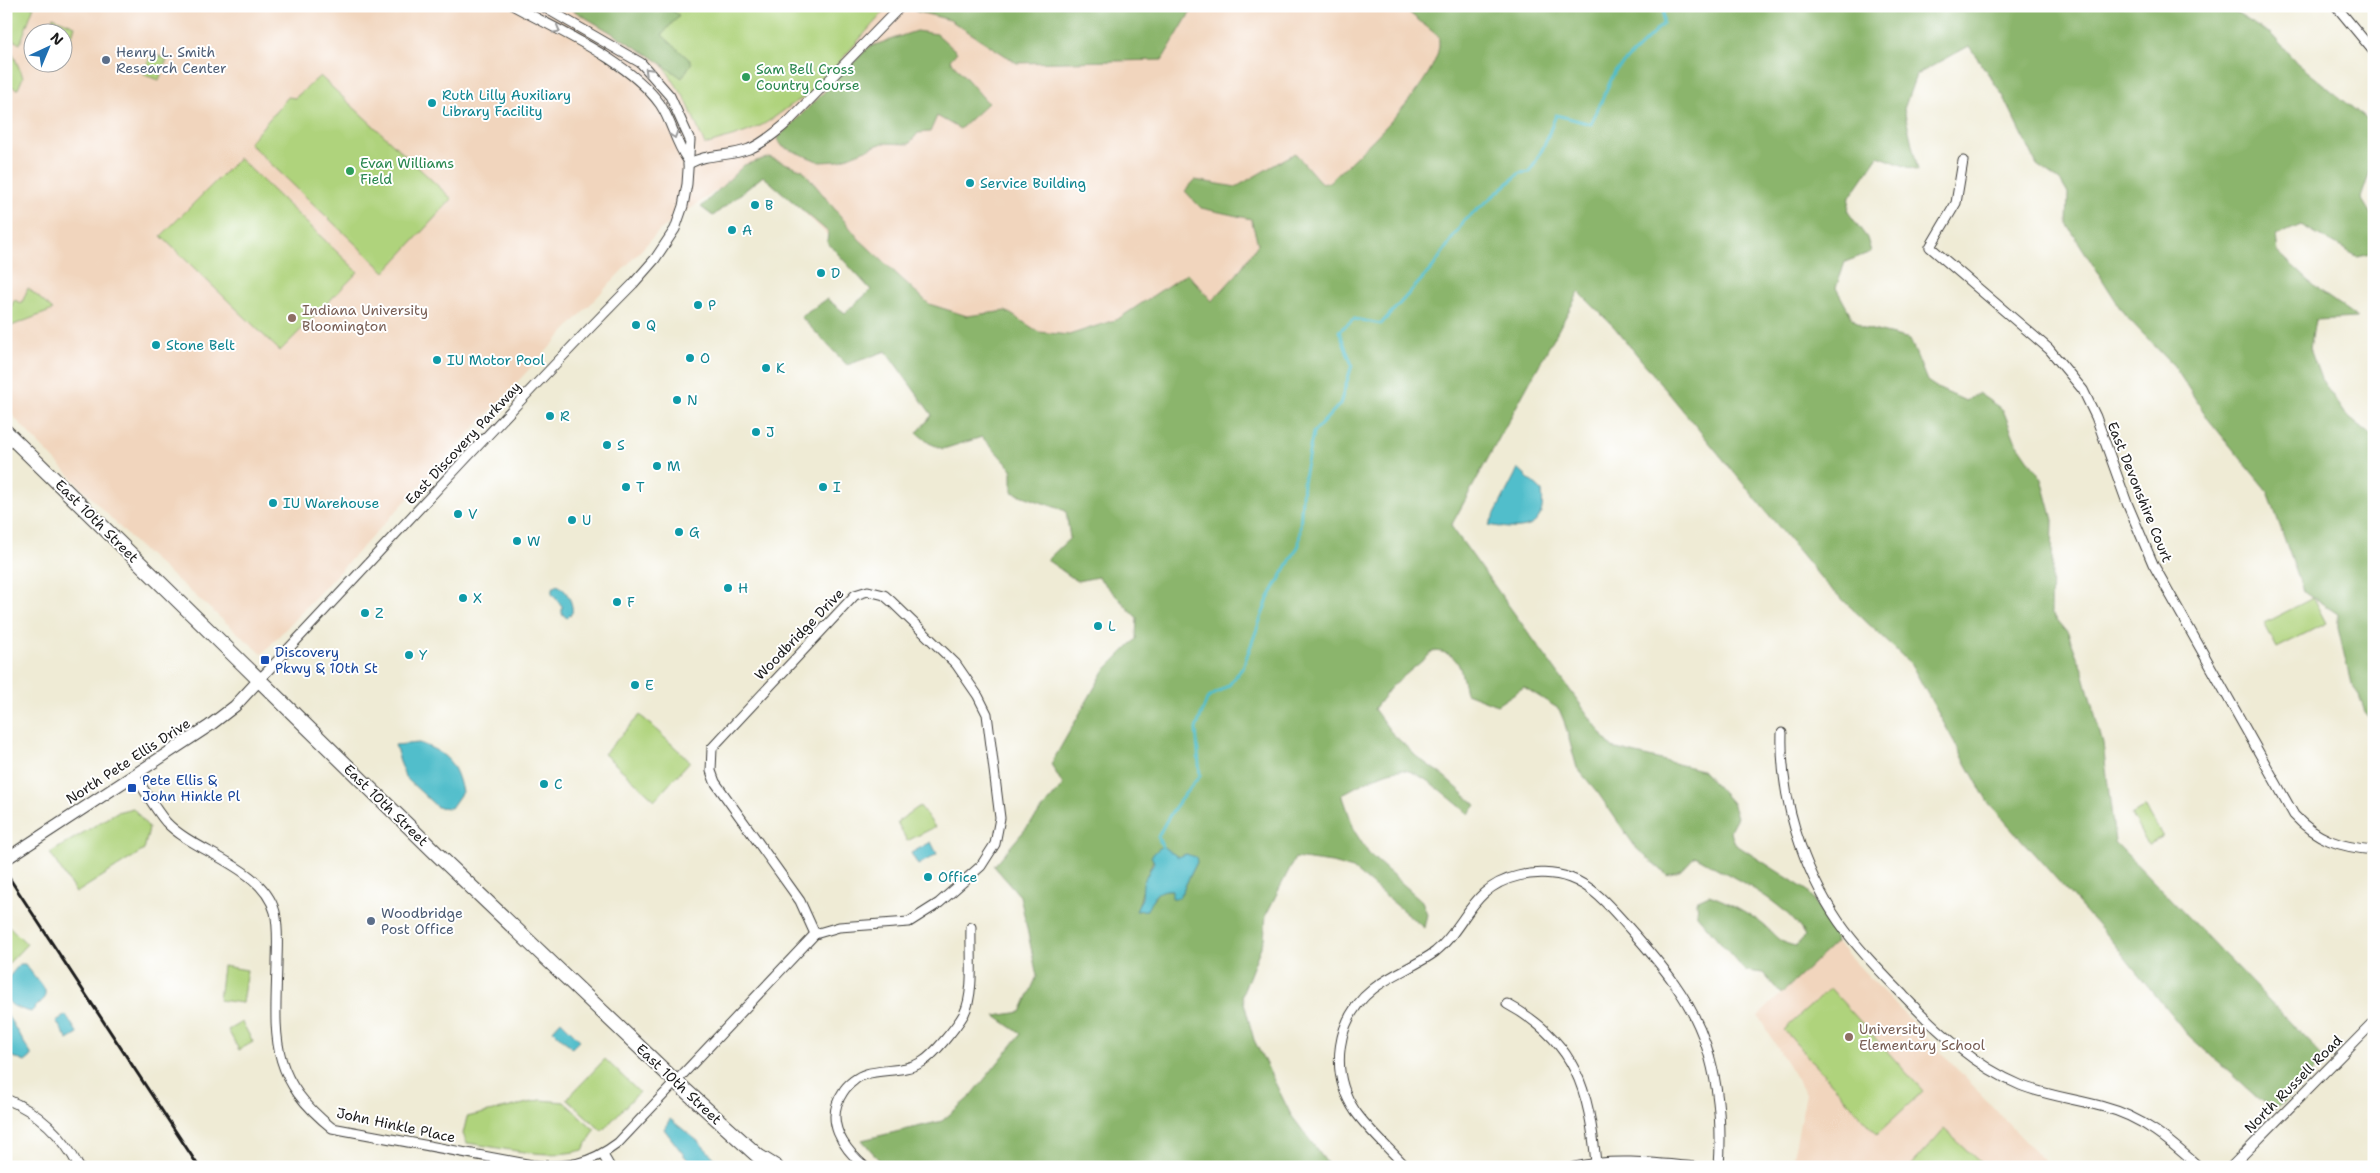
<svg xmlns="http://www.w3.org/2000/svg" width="2380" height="1173" font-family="'Shantell Sans',sans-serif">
<rect width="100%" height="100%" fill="#fff"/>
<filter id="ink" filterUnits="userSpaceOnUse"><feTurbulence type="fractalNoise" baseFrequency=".02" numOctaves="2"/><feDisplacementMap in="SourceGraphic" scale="10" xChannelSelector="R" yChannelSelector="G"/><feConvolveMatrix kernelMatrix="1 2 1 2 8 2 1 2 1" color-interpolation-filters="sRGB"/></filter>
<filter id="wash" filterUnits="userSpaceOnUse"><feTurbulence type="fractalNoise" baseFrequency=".0096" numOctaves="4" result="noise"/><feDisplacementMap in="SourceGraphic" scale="20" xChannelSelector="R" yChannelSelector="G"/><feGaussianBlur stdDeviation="1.12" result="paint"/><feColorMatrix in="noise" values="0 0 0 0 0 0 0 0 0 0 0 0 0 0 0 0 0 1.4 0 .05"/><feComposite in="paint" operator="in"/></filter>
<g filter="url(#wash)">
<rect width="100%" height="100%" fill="#efebd5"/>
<g fill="#f1d5bd" fill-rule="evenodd">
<path d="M6,6H1784L1266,660L754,164L660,230L262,654L137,545L21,425L6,407ZM32,32H62V62H32Z"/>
<polygon points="1836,942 2050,1167 1791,1167 1806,1094 1758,1016"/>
</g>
<g fill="#afd37c" stroke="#66784c">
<path d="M6,6H34L20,44C5,37 6,21 6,6Z"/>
<path d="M570,6H889L809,96C792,101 777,118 760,126C743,135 723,139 705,145L686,100L655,53Z"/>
<polygon points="53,17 75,26 69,46 63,44 62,32 48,32"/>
<polygon points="6,45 10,47 23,77 18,89 6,85"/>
<polygon points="151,53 167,59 159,80 144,75"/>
<polygon points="320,76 452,199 385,272 249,143 288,97 295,98"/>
<polygon points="239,158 358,272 280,351 161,236"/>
<polygon points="28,288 53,310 6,328 6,306 11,308 14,300 22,303"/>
<polygon points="2313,598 2326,623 2277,648 2264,623"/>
<polygon points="640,715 690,761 655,800 604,754"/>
<polygon points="920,806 935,827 907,841 897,822"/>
<polygon points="2145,807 2163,837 2148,845 2131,815"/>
<polygon points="133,808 149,828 144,850 76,893 50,853 117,812"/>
<polygon points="6,923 27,944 6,966"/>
<polygon points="223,966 247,970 242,1003 219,1000"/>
<polygon points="1830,988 1923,1091 1877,1134 1784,1030"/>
<polygon points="242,1022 253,1042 239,1050 228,1030"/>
<polygon points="605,1059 639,1092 602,1131 567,1099"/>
<path d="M541,1100L564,1102L595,1130L583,1150C546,1160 505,1148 467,1143L463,1134L467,1117Z"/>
<polygon points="1944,1129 1984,1166 1910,1167"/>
</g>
<g fill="#8bb56c" stroke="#546844" fill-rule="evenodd">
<polygon points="566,6 665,6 679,15 662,35 692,62 682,78 649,55"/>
<polygon points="917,6 1194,6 1162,60 1017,63 950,20 915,11"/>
<path d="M1401,6H2224L2271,34L2297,63L2374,125V173L2370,172L2361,198L2374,219L2373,253L2358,257L2301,225L2276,236L2278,252L2321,292L2358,318L2315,320L2310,349L2321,379L2347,416L2374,438V722L2365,712L2359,695L2351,684L2338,628V614L2303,591L2268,492L2209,420L2174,366L2125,315L2067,224L2068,194L2061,182L2037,165L2004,97L1969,46L1916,75L1904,109L1918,171L1878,156L1850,197L1848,212L1867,238L1871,252L1845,262L1836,288L1853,319L1864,328L1910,339L1927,381L1939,389L1966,401L1978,393L2003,410L2015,440L2042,479L2053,520L2051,612L2068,633L2083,672L2103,744L2115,842L2325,1058L2276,1110L2262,1102L2188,1035L2109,938L1987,801L1911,664L1825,583L1615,328L1579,292L1451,526L1612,748L1702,770L1732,803L1737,817L1730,830L1735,844L1808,891L1833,930L1836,942L1781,994L1763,973L1745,971L1697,915L1696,901L1709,895C1726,901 1746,911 1761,923C1777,935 1775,942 1796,946L1805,936C1787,901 1729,876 1695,856L1682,870L1667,875L1636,848L1598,793L1577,768L1564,721L1559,709L1524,687L1497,705L1466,693C1460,670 1462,653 1434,651L1392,686L1374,709L1391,732L1417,757L1445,777L1476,805L1469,814C1454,802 1422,772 1404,770C1387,768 1357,787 1342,794L1355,832L1369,854L1422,901L1427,914L1424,928L1353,869L1332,863L1295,858L1266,915L1264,939L1242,995L1254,1040L1291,1115L1330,1167H885L862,1140L942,1121L971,1096L1021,1034L995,1016L1021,1012L1037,976L1020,896L994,866L1063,785L1051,764L1104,671L1136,639L1137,618L1098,577L1077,581L1047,560L1070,538L1066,511L1012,492V469L982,437L943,449L929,443L917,433L932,415L886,351L847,365L801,317L827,299L845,313L871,290L827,242L828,232L763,176L713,216L701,207L744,165L769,157L803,170L859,239L929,304L967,316L1006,311L1039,332L1069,335L1118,319L1187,273L1212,301L1237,274L1258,244L1251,219L1201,208L1185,191L1195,180L1236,187L1295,153L1322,184L1329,182C1355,157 1450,73 1438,36ZM1161,846L1178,857L1186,854L1197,862L1179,898L1172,890C1155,889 1161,891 1151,901C1147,905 1141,908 1137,911C1143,890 1148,865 1161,846Z"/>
<polygon points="916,31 937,34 957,52 950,60 988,103 960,129 937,116 930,132 918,133 909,144 883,143 838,161 820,162 783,147 777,139 869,47"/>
</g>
<g fill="#51becb" stroke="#366d74">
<path d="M1518,469L1542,491C1547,533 1520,531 1489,525Z"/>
<path d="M557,585C566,588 574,604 572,613L567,618L562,614V606L552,594V588Z"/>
<path d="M419,743C447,753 456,763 462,792L451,808L437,807L405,777L395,745Z"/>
<polygon points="931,842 937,854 918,865 911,853"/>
<path d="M1162,846L1178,857L1186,854L1196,857L1197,862L1179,898H1172V890C1155,889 1154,897 1147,910L1136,911L1142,898L1143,883L1154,862L1151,856Z"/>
<path d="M20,964H25L45,990V998L31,1012C7,1005 6,1005 6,980Z"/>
<polygon points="6,1013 31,1054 31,1057 25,1062 6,1054"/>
<polygon points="66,1015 78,1034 68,1040 56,1021"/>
<polygon points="561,1021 580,1040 572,1048 553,1030"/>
<polygon points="670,1119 699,1142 723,1167 693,1167 664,1129"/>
</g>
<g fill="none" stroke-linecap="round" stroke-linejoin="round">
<path stroke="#51becb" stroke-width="3" d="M1162,846L1158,837C1169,813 1183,795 1200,776L1196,729L1207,699L1229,685L1243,667L1268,599L1299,545L1303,482L1313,433L1340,404L1352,365L1339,331L1354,319L1381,324L1433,267L1464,221L1520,173L1530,172L1544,146L1556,115L1591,124L1615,71L1663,24L1664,6"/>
</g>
</g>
<g filter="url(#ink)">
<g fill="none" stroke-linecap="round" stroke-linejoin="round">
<g stroke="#3c3b38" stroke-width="11">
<g id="minor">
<path d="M514,6C561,32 629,61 660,104C672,122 675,142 687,159"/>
<polyline points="2336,6 2374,52"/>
<path d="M1963,161L1956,203L1930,247L2049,349L2083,390L2096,417L2127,503L2153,564L2294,815C2317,840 2340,847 2374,850"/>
<path d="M688,164C707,153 729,157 749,149C763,144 777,131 788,122L901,6"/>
<polygon points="868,591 884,595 892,602 956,664 978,696 987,714 1000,818 995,844 981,866 939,903 909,922 839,927 815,934 800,901 715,782 711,771 712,748 855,595"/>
<path d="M259,680C384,548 505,413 633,284L655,259L675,229L683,206L687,184L690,140L670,96L641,63L542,6"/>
<path d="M1782,733C1780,798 1802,868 1839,922C1858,949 1881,972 1904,996C1937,1031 1975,1066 2020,1085C2047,1096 2077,1099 2104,1107C2143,1117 2170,1141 2199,1167"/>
<path d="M134,775C145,790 154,808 166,822C195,853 262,866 275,912C279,929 277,948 277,965C275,1039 269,1077 332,1128L532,1165C567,1168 589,1165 618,1143L815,934"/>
<path d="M1507,1004C1576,1041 1589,1090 1596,1163"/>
<path d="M6,1099C38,1112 63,1136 79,1167"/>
<polyline points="603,1155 610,1167"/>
<path d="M865,1167C842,1147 824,1120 843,1092C847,1085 858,1076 866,1074C884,1069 905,1072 922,1062C934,1055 957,1026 964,1014C975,993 970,951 971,927"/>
<path d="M1406,1167C1390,1149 1369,1131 1355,1111C1329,1072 1336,1018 1373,989C1392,974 1416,966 1435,952C1467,926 1470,887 1518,876C1534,872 1554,872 1570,878C1595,887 1612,909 1630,929C1661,964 1691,999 1706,1045C1719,1085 1722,1125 1719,1167"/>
<path d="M1574,1167C1613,1158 1655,1163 1695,1167"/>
<polyline points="2231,1167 2374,1022"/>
</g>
</g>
<g stroke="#3c3b38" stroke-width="13">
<polyline id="tertiary" points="6,859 209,726 235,706 259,680"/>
</g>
<g stroke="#3c3b38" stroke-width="16">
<polyline id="primary" points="6,432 438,855 675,1081 758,1156 776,1167"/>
</g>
<use href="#minor" stroke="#fff" stroke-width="9"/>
<use href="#tertiary" stroke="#fff" stroke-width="11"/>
<use href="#primary" stroke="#fff" stroke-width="14"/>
<polyline stroke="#1c1c1c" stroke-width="3" points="6,873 199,1167"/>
</g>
<defs><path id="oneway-chevron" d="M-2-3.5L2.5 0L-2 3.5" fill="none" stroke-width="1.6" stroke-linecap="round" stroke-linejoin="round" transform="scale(1.25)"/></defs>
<g stroke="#999">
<use href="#oneway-chevron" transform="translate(557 30) rotate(29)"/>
<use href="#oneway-chevron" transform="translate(648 71) rotate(-135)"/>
<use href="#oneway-chevron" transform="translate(674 135) rotate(72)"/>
</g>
</g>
<g fill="#5c6f8a" stroke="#fff" stroke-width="2">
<circle cx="106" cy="60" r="5"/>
<circle cx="371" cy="921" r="5"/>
</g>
<g fill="#2e9e5b" stroke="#fff" stroke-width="2">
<circle cx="746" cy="77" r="5"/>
<circle cx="350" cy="171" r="5"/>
</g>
<g fill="#0f9aa8" stroke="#fff" stroke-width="2">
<circle cx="432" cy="103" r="5"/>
<circle cx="970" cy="183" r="5"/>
<circle cx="755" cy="205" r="5"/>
<circle cx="732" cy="230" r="5"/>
<circle cx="821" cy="273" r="5"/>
<circle cx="698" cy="305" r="5"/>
<circle cx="636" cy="325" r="5"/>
<circle cx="156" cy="345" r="5"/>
<circle cx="690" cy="358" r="5"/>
<circle cx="437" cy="360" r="5"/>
<circle cx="766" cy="368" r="5"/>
<circle cx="677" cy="400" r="5"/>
<circle cx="550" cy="416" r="5"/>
<circle cx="756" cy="432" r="5"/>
<circle cx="607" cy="445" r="5"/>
<circle cx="657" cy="466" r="5"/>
<circle cx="626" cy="487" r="5"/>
<circle cx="823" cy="487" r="5"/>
<circle cx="273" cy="503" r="5"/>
<circle cx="458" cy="514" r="5"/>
<circle cx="572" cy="520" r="5"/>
<circle cx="679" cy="532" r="5"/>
<circle cx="517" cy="541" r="5"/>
<circle cx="728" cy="588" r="5"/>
<circle cx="463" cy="598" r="5"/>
<circle cx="617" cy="602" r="5"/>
<circle cx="365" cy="613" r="5"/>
<circle cx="1098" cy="626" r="5"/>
<circle cx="409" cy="655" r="5"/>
<circle cx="635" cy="685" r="5"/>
<circle cx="544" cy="784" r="5"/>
<circle cx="928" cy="877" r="5"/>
</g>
<g fill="#8d6e63" stroke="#fff" stroke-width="2">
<circle cx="292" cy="318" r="5"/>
<circle cx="1849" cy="1037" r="5"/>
</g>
<g fill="#1a4fb4" stroke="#fff" stroke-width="2">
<rect x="260" y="655" width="10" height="10" rx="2.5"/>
<rect x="127" y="783" width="10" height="10" rx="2.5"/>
</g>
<g text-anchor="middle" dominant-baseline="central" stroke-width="4" stroke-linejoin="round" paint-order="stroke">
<g font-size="14" fill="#4e5e75" stroke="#fff" text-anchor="start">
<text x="116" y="52">Henry L. Smith<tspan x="116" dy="16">Research Center</tspan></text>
<text x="381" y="913">Woodbridge<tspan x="381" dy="16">Post Office</tspan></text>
</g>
<g font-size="14" fill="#27864d" stroke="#fff" text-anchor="start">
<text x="756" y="69">Sam Bell Cross<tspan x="756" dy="16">Country Course</tspan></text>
<text x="360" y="163">Evan Williams<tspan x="360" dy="16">Field</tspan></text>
</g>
<g font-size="14" fill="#0d838f" stroke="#fff" text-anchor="start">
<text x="442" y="95">Ruth Lilly Auxiliary<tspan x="442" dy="16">Library Facility</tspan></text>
<text x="980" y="183">Service Building</text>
<text x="765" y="205">B</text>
<text x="742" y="230">A</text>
<text x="831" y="273">D</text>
<text x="708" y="305">P</text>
<text x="646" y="325">Q</text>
<text x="166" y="345">Stone Belt</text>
<text x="700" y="358">O</text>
<text x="447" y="360">IU Motor Pool</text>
<text x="776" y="368">K</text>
<text x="687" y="400">N</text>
<text x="560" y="416">R</text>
<text x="766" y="432">J</text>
<text x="617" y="445">S</text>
<text x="667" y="466">M</text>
<text x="636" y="487">T</text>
<text x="833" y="487">I</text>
<text x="283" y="503">IU Warehouse</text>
<text x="468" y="514">V</text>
<text x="582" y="520">U</text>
<text x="689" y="532">G</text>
<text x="527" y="541">W</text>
<text x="738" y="588">H</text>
<text x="473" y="598">X</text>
<text x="627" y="602">F</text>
<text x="375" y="613">Z</text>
<text x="1108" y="626">L</text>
<text x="419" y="655">Y</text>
<text x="645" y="685">E</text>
<text x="554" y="784">C</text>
<text x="938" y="877">Office</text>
</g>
<g font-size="14" fill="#785e54" stroke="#fff" text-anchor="start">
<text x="302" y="310">Indiana University<tspan x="302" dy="16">Bloomington</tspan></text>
<text x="1859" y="1029">University<tspan x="1859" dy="16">Elementary School</tspan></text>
</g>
<g font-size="14" fill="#1c1c1c" stroke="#fff">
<text transform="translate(463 443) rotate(-47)">East Discovery Parkway</text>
<text transform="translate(2140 492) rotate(68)">East Devonshire Court</text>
<text transform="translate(97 521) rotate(45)">East 10th Street</text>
<text transform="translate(799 634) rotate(-46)">Woodbridge Drive</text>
<text transform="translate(128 761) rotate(-33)">North Pete Ellis Drive</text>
<text transform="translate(386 805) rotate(44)">East 10th Street</text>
<text transform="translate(679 1084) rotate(43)">East 10th Street</text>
<text transform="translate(2293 1084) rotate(-45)">North Russell Road</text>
<text transform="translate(396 1125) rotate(12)">John Hinkle Place</text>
</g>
<g font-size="14" fill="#164399" stroke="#fff" text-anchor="start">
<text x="275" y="652">Discovery<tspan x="275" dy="16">Pkwy &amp; 10th St</tspan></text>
<text x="142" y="780">Pete Ellis &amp;<tspan x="142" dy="16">John Hinkle Pl</tspan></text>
</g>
</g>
<rect width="2380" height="1173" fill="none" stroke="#fff" stroke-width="25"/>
<g transform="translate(48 48) rotate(44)"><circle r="24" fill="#ffffff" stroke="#a4a4a4"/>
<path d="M0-4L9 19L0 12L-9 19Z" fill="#1f6fb2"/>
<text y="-8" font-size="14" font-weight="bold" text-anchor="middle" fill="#1c1c1c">N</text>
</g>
</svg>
